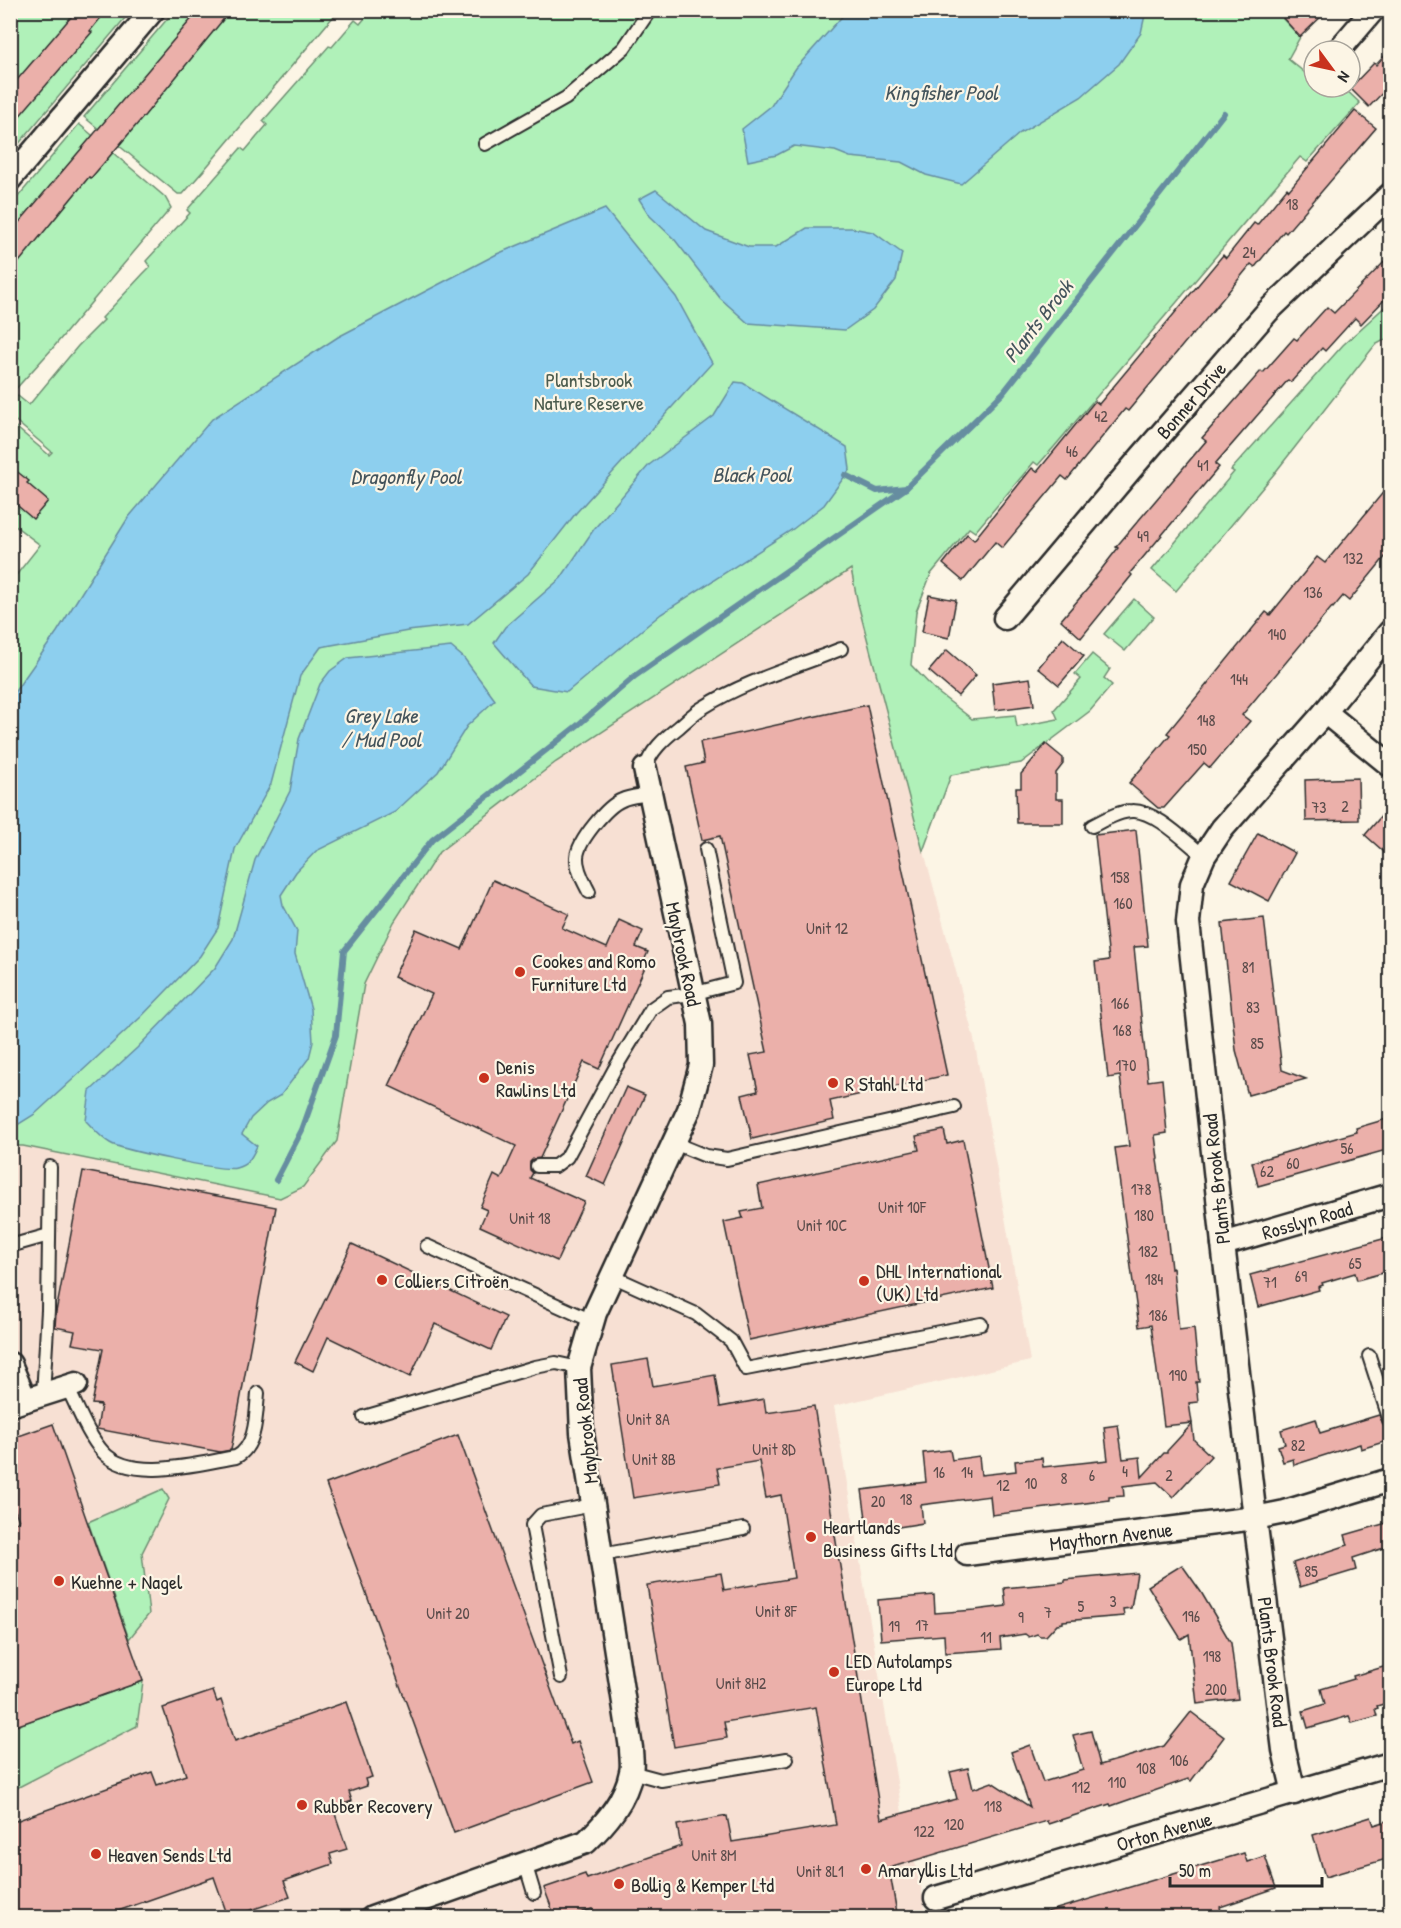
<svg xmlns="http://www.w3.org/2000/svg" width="1401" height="1928" font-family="'Patrick Hand',sans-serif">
<rect width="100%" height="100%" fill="#fcf5e5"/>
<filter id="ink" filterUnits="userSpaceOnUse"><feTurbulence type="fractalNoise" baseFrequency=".0167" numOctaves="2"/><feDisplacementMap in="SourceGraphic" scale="12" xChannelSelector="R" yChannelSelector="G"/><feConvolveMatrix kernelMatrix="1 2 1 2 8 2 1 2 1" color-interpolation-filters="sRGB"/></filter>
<g filter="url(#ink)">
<polygon fill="#f7e0d3" points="851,568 858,604 974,1039 1030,1361 834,1406 904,1824 920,1880 926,1917 11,1918 11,1146 23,1146 280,1198 337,1141 364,984 394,922 439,852 556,762"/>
<g fill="#b0f1b9" stroke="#6e8e72" stroke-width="1.5">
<polygon points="11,11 131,11 11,153"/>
<polygon points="174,11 338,11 204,170 183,194 178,194 84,117"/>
<polygon points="371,11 1291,11 1283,19 1300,37 1288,59 1314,80 1314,87 1343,87 1360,103 1307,162 1300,157 1054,447 1038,465 1034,462 975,532 969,528 931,574 916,612 911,665 937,692 972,719 1015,715 1017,727 1058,719 1054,710 1081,679 1075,674 1092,654 1110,669 1104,678 1112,685 1090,711 1021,763 951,775 923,851 858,604 851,569 556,762 439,852 394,922 364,984 337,1141 303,1187 280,1198 23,1146 11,1146 10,583 40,545 14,525 11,518 11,423 49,455 52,452 11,417 11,205 79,124 165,197 171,208 52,349 13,392 29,405 78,346 104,320 102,318 143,274 150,267 146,261 190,213 187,210 241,148 245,151 267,125 263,121 329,46 332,47 355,20 360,24"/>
<polygon points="1390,302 1390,337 1375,345 1274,474 1176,591 1152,570 1234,472 1231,470 1343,345"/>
<polygon points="1134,599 1154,617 1125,651 1104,634"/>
<polygon points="163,1489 169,1499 142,1553 149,1614 129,1639 88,1522"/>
<polygon points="143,1681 137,1726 11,1791 10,1728"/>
</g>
<g fill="#8dcfee" stroke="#668da0" stroke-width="1.5">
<polygon points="1143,11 1145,15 1141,33 1119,64 1081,97 1020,133 961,184 926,175 901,162 850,157 835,151 794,146 777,155 748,161 742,129 771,106 796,68 847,11"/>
<polygon points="656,190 706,231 749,247 776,247 807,228 852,228 873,232 902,253 896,280 873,310 845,330 748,323 720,298 675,240 650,216 639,199"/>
<polygon points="605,209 676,297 712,363 576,513 528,574 468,624 408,631 321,647 300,676 271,784 235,849 218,928 200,956 141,1017 35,1114 11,1129 11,697 57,632 128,518 212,419 338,337 497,254"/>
<polygon points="735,382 743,383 847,447 850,469 824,505 793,529 661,614 567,692 531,686 494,643 505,627 561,578 594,529 649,465 714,416"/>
<path d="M451,647L464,658L495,700L467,726L438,772L395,812L316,851L296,872L281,895L283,905L297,931L295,954L311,1009L313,1042L309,1058L281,1095L267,1103L251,1118L242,1134L257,1146C252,1156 249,1165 236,1168C225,1172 121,1150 110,1143C101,1138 93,1128 86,1121L90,1091L137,1048L215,968L233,939L255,860L290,791L299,739L320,684L330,671L348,658Z"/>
</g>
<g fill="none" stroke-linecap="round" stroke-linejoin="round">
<g stroke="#668da0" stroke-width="6">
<polyline points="845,475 877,491 906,488 1003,393 1224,113"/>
<polyline points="276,1180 302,1130 336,1035 344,951 432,840 578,725 635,676 906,488"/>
</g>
</g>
<g fill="#ebb0aa" stroke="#2b2b2b" stroke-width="1.5">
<polygon points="77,10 107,10 90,31 92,32 10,127 10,88"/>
<polygon points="199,10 231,10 145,115 91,178 89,177 10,273 10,233"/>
<polygon points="1291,10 1328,10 1300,37 1283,18"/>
<polygon points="1390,50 1390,85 1369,107 1350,88 1374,63 1376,65"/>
<polygon points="1355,111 1376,128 1286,233 1284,231 1255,267 1251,264 1193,335 1192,334 1128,411 1125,409 1067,480 1062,476 1002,548 995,542 963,581 943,564 967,534 974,540 1032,468 1037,472 1095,401 1099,404 1223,255 1226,258 1254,223 1257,225 1287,188 1289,190"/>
<polygon points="1390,256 1390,294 1361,324 1355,318 1325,351 1322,348 1291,382 1288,380 1215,464 1219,467 1130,573 1132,575 1081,638 1061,620 1090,586 1089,585 1118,548 1116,547 1206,441 1202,438 1261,371 1263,373 1294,338 1297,340 1327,307 1334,313"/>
<polygon points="10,466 29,481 27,483 48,501 33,519 12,501 10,503"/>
<polygon points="1390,484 1390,551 1349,601 1343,596 1333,608 1332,607 1242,715 1250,721 1210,768 1204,763 1164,808 1158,808 1129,783 1170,735 1167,733 1266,612 1270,615 1317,557 1325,563"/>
<polygon points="929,595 956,600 949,638 922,632"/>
<polygon points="1063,638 1084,656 1059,685 1038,668"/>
<polygon points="947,650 976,675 958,696 929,671"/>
<polygon points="1030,678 1034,705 995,710 992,683"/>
<polygon points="867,705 947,1075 830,1101 834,1120 752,1139 742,1095 758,1091 750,1055 767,1052 720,836 702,840 686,767 704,763 700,742"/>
<polygon points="1046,744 1063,758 1063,764 1056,773 1056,799 1063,799 1063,823 1017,823 1016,788 1021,788 1021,774"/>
<polygon points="1358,778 1359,820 1306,821 1305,780"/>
<polygon points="1390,806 1390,857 1365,835"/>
<polygon points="1136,830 1148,946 1134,947 1143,1035 1148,1081 1162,1079 1167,1133 1155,1135 1158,1159 1157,1160 1164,1204 1171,1269 1173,1268 1179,1330 1194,1328 1199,1382 1196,1382 1198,1402 1189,1403 1192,1423 1164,1426 1151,1325 1139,1327 1115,1148 1129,1146 1120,1076 1108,1078 1095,962 1109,960 1095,835"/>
<polygon points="1258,833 1295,853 1269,901 1231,881"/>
<polygon points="493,880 569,914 562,928 607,948 619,920 643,931 636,947 648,952 642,965 645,967 599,1069 584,1062 540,1158 533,1159 530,1162 530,1170 533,1173 530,1178 584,1202 557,1261 480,1226 487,1210 480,1207 494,1175 501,1179 516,1146 389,1086 432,994 394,977 416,929 462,949"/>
<polygon points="1264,918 1282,1070 1306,1079 1248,1095 1236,1050 1222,923"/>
<polygon points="626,1087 645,1095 605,1185 586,1176"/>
<polygon points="1390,1118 1390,1149 1258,1186 1252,1162 1357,1132 1356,1128"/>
<polygon points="944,1130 947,1144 963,1140 993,1288 749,1340 724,1222 743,1218 741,1212 762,1208 758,1185 919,1150 916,1136"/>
<polygon points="83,1171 276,1207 231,1450 220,1452 97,1429 101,1405 92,1404 103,1349 72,1344 75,1331 55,1327 56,1312"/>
<polygon points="1390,1237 1390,1271 1357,1280 1355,1273 1322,1283 1323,1285 1318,1287 1319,1290 1258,1307 1250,1275"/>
<polygon points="352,1244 506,1317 491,1350 435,1324 410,1377 328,1337 313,1371 295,1362"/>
<polygon points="648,1359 653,1386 715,1375 720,1407 764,1399 766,1413 814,1406 881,1819 957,1799 950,1772 968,1768 973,1789 992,1782 1030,1807 1011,1752 1030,1745 1043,1782 1083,1770 1073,1735 1091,1731 1100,1765 1164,1746 1191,1712 1224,1737 1191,1781 1188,1779 1111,1806 1110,1804 1048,1824 1047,1821 889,1868 897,1913 871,1917 804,1917 802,1910 757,1917 595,1917 592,1909 568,1917 555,1917 544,1888 585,1874 587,1879 681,1846 677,1825 727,1816 732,1842 836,1825 816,1707 724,1722 727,1738 674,1747 647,1585 721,1573 724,1590 794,1578 781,1495 766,1498 759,1461 717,1468 720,1484 633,1498 612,1365"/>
<polygon points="1379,1415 1384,1427 1390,1429 1390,1440 1361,1449 1360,1444 1294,1465 1293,1459 1283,1462 1278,1446 1285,1444 1281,1430 1316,1419 1320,1433"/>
<polygon points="53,1424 143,1681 10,1728 10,1524 19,1521 10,1496 10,1439"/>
<polygon points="1192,1424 1194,1440 1211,1456 1173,1497 1157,1482 1123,1486 1124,1496 1109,1497 1109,1500 992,1515 990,1496 921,1505 923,1523 868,1532 862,1490 926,1482 923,1453 950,1450 952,1460 979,1456 981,1475 1016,1471 1015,1461 1042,1458 1043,1467 1108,1460 1104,1427 1118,1425 1123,1459 1140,1457 1142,1477 1164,1453 1167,1453 1167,1451"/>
<polygon points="458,1435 571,1744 578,1741 593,1782 454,1833 326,1484"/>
<polygon points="1390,1522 1390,1546 1353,1558 1356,1570 1300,1587 1293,1563 1348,1545 1345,1535"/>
<polygon points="1182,1565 1201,1592 1231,1643 1238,1699 1197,1704 1189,1634 1181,1639 1148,1586"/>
<polygon points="1137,1573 1131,1608 1123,1609 1124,1616 1063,1621 1063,1623 1057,1624 1046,1636 1040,1636 1037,1634 1029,1637 1025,1634 1000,1638 1001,1649 945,1653 944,1635 881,1640 878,1600 934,1595 935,1613 975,1610 1006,1606 1004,1588 1037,1585 1065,1582 1065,1580"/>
<polygon points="1390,1665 1390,1702 1377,1706 1378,1708 1375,1709 1377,1716 1352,1723 1349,1716 1308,1728 1303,1711 1325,1704 1321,1689 1354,1679 1353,1676"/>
<polygon points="213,1691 217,1702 221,1700 235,1741 346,1702 372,1777 365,1779 367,1786 349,1792 352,1801 333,1808 347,1849 330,1854 333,1864 284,1881 290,1897 230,1917 228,1917 214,1877 101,1917 10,1917 10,1823 152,1772 157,1785 186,1775 163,1708"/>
<polygon points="1371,1817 1374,1825 1390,1820 1390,1858 1325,1877 1313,1835"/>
<polygon points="1244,1853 1247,1862 1265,1856 1276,1888 1220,1907 1221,1911 1198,1917 1197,1913 1182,1917 1043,1917 1043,1913"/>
</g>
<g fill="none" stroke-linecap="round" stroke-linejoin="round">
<g stroke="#2b2b2b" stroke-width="16">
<g id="service">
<polyline points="485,144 566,98 624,48 650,10"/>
<path d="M645,769C650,751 665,738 679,727C687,720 695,712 704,707C745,681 796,667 841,649"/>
<path d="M1092,826C1104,820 1119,811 1132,811C1155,810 1186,842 1204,856"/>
<path d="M589,892C584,882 576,869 577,857C578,841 607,806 622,800C630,796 641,796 649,794"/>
<polyline points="674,1143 706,1156 727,1159 954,1107"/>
<polyline points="537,1166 555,1166 567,1157 614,1070 651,1009 668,997 692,994 734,983 706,849"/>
<polyline points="17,1244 49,1235"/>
<polyline points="427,1246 592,1321"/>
<polyline points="612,1276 696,1314 731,1341 746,1369 981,1324"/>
<polyline points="1369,1356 1390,1421"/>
<path d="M67,1387C78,1408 87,1434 103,1452C131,1483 200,1463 236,1457C257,1446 256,1414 258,1393"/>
<polyline points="43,1395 48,1310 50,1167"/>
<polyline points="364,1417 535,1367 556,1363 579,1368"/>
<polyline points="601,1555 743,1529"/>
<polyline points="561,1677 532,1525 541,1515 593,1505"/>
<polyline points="631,1772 661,1780 787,1759"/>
<polyline points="525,1863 534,1893"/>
</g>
</g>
<g stroke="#2b2b2b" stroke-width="27">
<g id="minor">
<polyline points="1338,51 1373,10"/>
<polyline points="10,179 153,10"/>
<polyline points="1005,618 1136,463 1268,311 1390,195"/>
<polyline points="1325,712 1390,765"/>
<polyline points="1223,1244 1390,1195"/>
<polyline points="10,1364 25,1400"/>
<polyline points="10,1405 76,1384"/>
<polyline points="967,1554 1255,1518 1285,1512 1390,1480"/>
<polyline points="1294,1793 1284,1750 1255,1518 1223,1244 1188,922 1192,884 1204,856 1222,829 1325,712 1390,632"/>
<polyline points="936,1898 1390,1764"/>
<path d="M372,1918L586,1842C606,1823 626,1800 631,1772C633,1765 631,1756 631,1748L582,1433L579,1368L595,1313L682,1125L689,1110L701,1065L700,1024L645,769"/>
</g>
</g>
<use href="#service" stroke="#fcf5e5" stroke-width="12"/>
<use href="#minor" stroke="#fcf5e5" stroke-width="22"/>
</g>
</g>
<g fill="#c8321e" stroke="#fcf5e5" stroke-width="2">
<circle cx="520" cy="972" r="6"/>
<circle cx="484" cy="1078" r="6"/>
<circle cx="833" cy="1083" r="6"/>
<circle cx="382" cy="1280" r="6"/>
<circle cx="864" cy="1281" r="6"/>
<circle cx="811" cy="1537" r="6"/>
<circle cx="59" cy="1581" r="6"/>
<circle cx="834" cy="1672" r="6"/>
<circle cx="302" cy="1805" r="6"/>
<circle cx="96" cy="1854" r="6"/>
<circle cx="866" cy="1869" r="6"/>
<circle cx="619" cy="1884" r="6"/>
</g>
<g text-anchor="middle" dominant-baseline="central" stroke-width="4.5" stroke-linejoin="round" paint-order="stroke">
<g font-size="16" fill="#5b4c4b">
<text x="1292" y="204">18</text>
<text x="1249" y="252">24</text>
<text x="1101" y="416">42</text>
<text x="1072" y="451">46</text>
<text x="1203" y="465">41</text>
<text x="1143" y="536">49</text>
<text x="1353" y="558">132</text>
<text x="1313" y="592">136</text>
<text x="1277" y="634">140</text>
<text x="1239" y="679">144</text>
<text x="1206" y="720">148</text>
<text x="1197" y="749">150</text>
<text x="1345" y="806">2</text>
<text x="1319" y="807">73</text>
<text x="1120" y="877">158</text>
<text x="1123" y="903">160</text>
<text x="827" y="928">Unit 12</text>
<text x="1248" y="967">81</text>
<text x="1120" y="1003">166</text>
<text x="1253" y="1007">83</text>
<text x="1122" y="1030">168</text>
<text x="1257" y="1043">85</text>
<text x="1126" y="1065">170</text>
<text x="1347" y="1148">56</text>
<text x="1293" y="1163">60</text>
<text x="1267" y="1171">62</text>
<text x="1141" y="1189">178</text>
<text x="902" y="1207">Unit 10F</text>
<text x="1144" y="1215">180</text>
<text x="530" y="1218">Unit 18</text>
<text x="822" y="1225">Unit 10C</text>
<text x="1148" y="1251">182</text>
<text x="1355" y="1263">65</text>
<text x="1301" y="1276">69</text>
<text x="1154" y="1279">184</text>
<text x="1270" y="1282">71</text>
<text x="1158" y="1315">186</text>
<text x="1178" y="1375">190</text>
<text x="648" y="1419">Unit 8A</text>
<text x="1298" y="1445">82</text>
<text x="774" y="1449">Unit 8D</text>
<text x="654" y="1459">Unit 8B</text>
<text x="1125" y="1471">4</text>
<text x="939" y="1472">16</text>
<text x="967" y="1472">14</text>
<text x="1092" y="1475">6</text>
<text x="1169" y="1475">2</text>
<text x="1064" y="1478">8</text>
<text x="1031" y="1483">10</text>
<text x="1003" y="1485">12</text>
<text x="906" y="1499">18</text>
<text x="878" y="1501">20</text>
<text x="1311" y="1571">85</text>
<text x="1113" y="1601">3</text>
<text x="1081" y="1606">5</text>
<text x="776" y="1611">Unit 8F</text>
<text x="1048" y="1612">7</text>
<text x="448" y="1613">Unit 20</text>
<text x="1191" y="1616">196</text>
<text x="1021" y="1617">9</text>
<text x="922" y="1625">17</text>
<text x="894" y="1626">19</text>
<text x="986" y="1637">11</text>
<text x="1212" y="1656">198</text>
<text x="741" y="1683">Unit 8H2</text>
<text x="1216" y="1689">200</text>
<text x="1179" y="1760">106</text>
<text x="1146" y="1768">108</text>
<text x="1117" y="1782">110</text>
<text x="1081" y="1787">112</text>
<text x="993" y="1806">118</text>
<text x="954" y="1824">120</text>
<text x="924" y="1831">122</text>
<text x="714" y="1855">Unit 8M</text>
<text x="820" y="1871">Unit 8L1</text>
</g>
<g font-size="20" fill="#4c5c4e" stroke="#fcf5e5">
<text x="589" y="379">Plantsbrook<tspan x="589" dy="23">Nature Reserve</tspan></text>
</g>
<g font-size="20" fill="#2b2b2b" stroke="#fcf5e5">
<text transform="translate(1191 400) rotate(-49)">Bonner Drive</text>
<text transform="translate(684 954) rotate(78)">Maybrook Road</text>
<text transform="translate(1216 1179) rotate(-96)">Plants Brook Road</text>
<text transform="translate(1307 1220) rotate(-16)">Rosslyn Road</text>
<text transform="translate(585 1431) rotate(-96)">Maybrook Road</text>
<text transform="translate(1111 1536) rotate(-7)">Maythorn Avenue</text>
<text transform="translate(1273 1662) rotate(83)">Plants Brook Road</text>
<text transform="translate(1164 1831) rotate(-16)">Orton Avenue</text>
</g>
<g font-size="20" fill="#2b2b2b" stroke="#fcf5e5" text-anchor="start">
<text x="532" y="960">Cookes and Romo<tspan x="532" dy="23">Furniture Ltd</tspan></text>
<text x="496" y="1066">Denis<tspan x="496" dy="23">Rawlins Ltd</tspan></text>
<text x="845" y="1083">R Stahl Ltd</text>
<text x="876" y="1270">DHL International<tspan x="876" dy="23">(UK) Ltd</tspan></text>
<text x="394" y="1280">Colliers Citroën</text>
<text x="823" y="1526">Heartlands<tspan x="823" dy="23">Business Gifts Ltd</tspan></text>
<text x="71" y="1581">Kuehne + Nagel</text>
<text x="846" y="1660">LED Autolamps<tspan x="846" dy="23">Europe Ltd</tspan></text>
<text x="314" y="1805">Rubber Recovery</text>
<text x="108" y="1854">Heaven Sends Ltd</text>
<text x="878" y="1869">Amaryllis Ltd</text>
<text x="631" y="1884">Bollig &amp; Kemper Ltd</text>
</g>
<g font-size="21" font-style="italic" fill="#44545c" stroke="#fcf5e5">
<text x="941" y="92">Kingfisher Pool</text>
<text transform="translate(1038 321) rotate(-52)">Plants Brook</text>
<text x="752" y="474">Black Pool</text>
<text x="406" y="476">Dragonfly Pool</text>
<text x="381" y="715">Grey Lake<tspan x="381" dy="24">/ Mud Pool</tspan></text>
</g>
</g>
<rect width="1401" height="1928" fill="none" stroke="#fcf5e5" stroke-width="36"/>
<rect x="18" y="18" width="1365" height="1892" fill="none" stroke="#2b2b2b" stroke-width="2" filter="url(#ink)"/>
<g transform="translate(1332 69) rotate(123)"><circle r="28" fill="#fcf5e5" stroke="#a8a49b" stroke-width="1.5"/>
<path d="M0-4.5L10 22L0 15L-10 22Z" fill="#c8321e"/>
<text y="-9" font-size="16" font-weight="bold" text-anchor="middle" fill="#2b2b2b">N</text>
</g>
<path d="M1170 1877v9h152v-9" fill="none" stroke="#2b2b2b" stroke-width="3"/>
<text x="1179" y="1877" font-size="18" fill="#2b2b2b" stroke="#fcf5e5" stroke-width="4.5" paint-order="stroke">50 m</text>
</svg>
